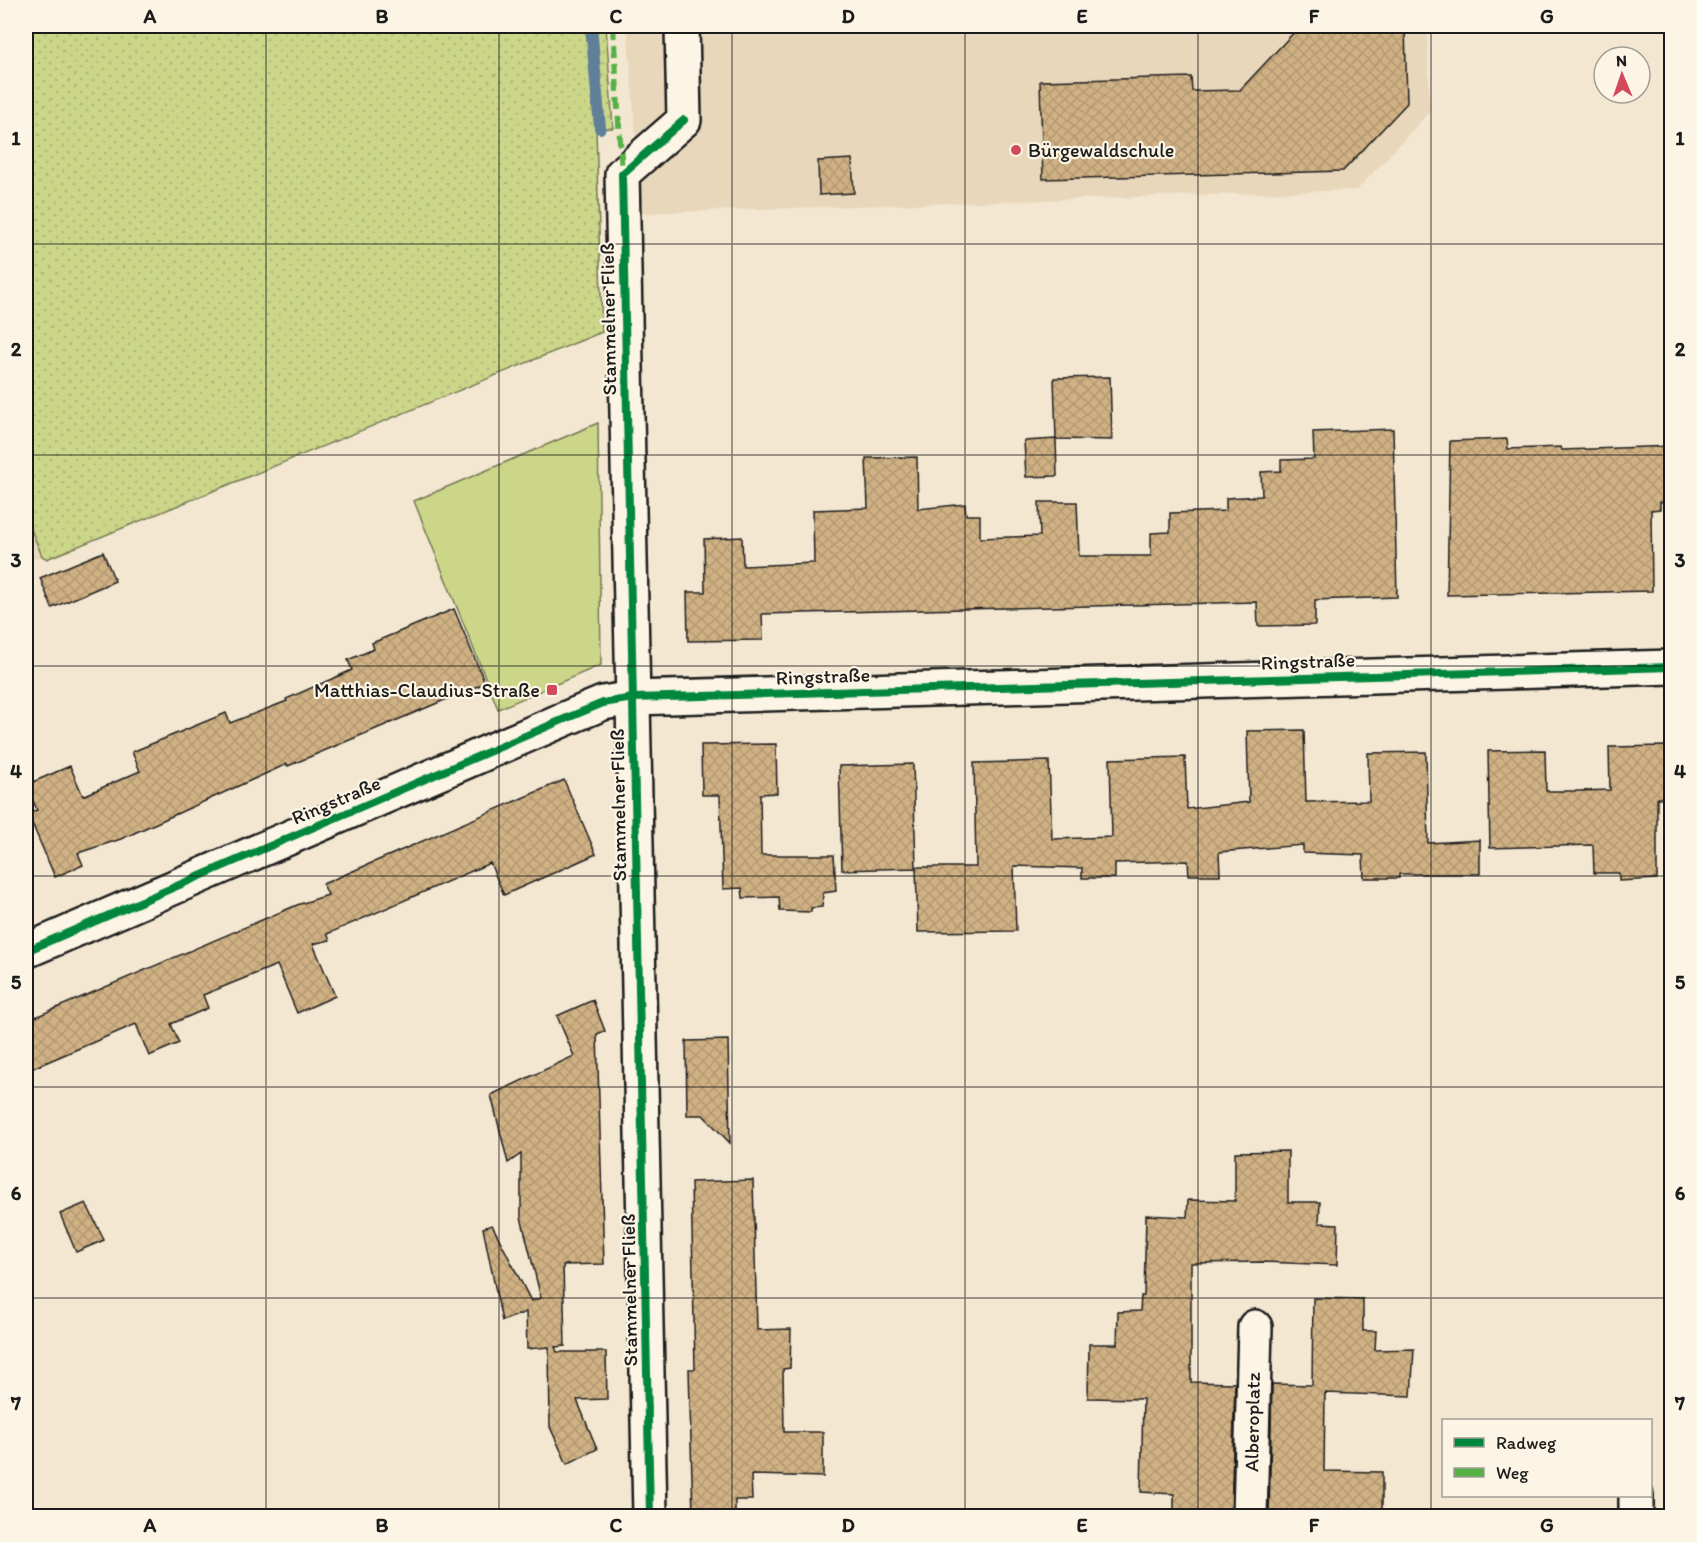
<svg xmlns="http://www.w3.org/2000/svg" width="1697" height="1542" font-family="Itim,sans-serif">
<defs>
<pattern id="grass-dots" width="8" height="8" patternUnits="userSpaceOnUse" patternTransform="scale(1.5)"><rect width="8" height="8" fill="#cbd689"/><path d="M2 2h.1M6 6h.1" fill="none" stroke="#aeb776" stroke-width="1.8" stroke-linecap="round"/></pattern>
<pattern id="building-cross-hatch" width="8" height="8" patternUnits="userSpaceOnUse" patternTransform="scale(1.5)"><rect width="8" height="8" fill="#d0b184"/><path d="M0 0l8 8M0 8l8-8" fill="none" stroke="#b29871"/></pattern>
</defs>
<rect width="100%" height="100%" fill="#f3e7d2"/>
<filter id="ink" filterUnits="userSpaceOnUse"><feTurbulence type="fractalNoise" baseFrequency=".0167" numOctaves="2"/><feDisplacementMap in="SourceGraphic" scale="12" xChannelSelector="R" yChannelSelector="G"/><feConvolveMatrix kernelMatrix="1 2 1 2 8 2 1 2 1" color-interpolation-filters="sRGB"/></filter>
<g filter="url(#ink)">
<g fill="#e8d7bb">
<polygon points="627,26 1427,26 1430,111 1357,190 642,213"/>
<polygon points="26,517 42,556 26,563"/>
</g>
<polygon fill="url(#grass-dots)" stroke="#747952" stroke-width="1.5" points="26,26 606,26 613,128 596,129 602,332 47,559 42,556 26,517"/>
<polygon fill="#cbd689" stroke="#747952" stroke-width="1.5" points="598,423 601,665 498,709 414,501"/>
<g fill="none" stroke-linecap="round" stroke-linejoin="round">
<polyline stroke="#618099" stroke-width="12" points="591,26 600,128"/>
</g>
<g fill="url(#building-cross-hatch)" stroke="#1c1c1c" stroke-width="1.5">
<polygon points="1300,26 1405,26 1407,103 1343,171 1043,179 1040,81 1191,77 1192,91 1240,90"/>
<polygon points="852,159 854,193 819,195 818,161"/>
<polygon points="1110,377 1112,440 1056,439 1054,378"/>
<polygon points="1393,429 1397,597 1315,600 1315,625 1258,626 1257,602 762,614 763,640 688,641 687,592 705,592 704,539 742,537 743,566 814,563 813,510 868,508 866,458 917,457 918,509 965,504 966,515 980,515 980,538 1040,536 1039,502 1077,502 1079,556 1151,556 1151,533 1170,532 1170,513 1226,511 1226,498 1262,496 1261,472 1281,471 1281,460 1314,459 1313,432"/>
<polygon points="1056,439 1057,476 1026,477 1024,441"/>
<polygon points="1507,439 1508,449 1561,447 1562,450 1591,449 1671,446 1671,502 1660,502 1660,509 1651,510 1652,591 1447,595 1450,441"/>
<polygon points="103,552 115,581 52,608 40,578"/>
<polygon points="454,609 485,683 288,766 287,764 121,839 78,853 83,865 55,877 28,814 37,810 26,785 70,766 83,796 140,771 132,752 226,713 230,723 287,701 286,699 352,670 348,660 374,649 372,643"/>
<polygon points="1304,730 1306,802 1369,801 1368,753 1426,752 1428,843 1480,840 1480,874 1399,874 1399,878 1364,878 1363,855 1303,853 1303,845 1219,852 1220,875 1189,875 1188,861 1115,863 1115,878 1082,878 1082,868 1014,866 1016,931 918,932 916,868 842,870 839,766 913,764 916,867 976,867 974,763 1049,761 1052,839 1112,837 1110,759 1185,757 1187,809 1249,802 1247,731"/>
<polygon points="776,744 777,793 760,794 761,855 834,855 836,891 823,893 822,907 811,908 811,912 780,911 779,897 743,898 742,888 723,889 720,795 702,795 701,745"/>
<polygon points="1667,746 1668,798 1657,798 1657,879 1619,881 1619,873 1594,873 1593,845 1490,848 1488,751 1545,750 1546,791 1579,791 1610,790 1609,747"/>
<polygon points="564,780 596,854 504,895 490,863 327,934 330,940 313,944 335,996 297,1013 277,965 203,995 208,1008 171,1024 179,1043 149,1056 136,1024 26,1071 26,1021 297,905 328,895 323,884"/>
<polygon points="593,1000 605,1031 597,1034 604,1264 563,1265 565,1346 555,1347 557,1352 606,1352 607,1399 577,1400 597,1449 567,1464 550,1427 549,1347 527,1349 526,1312 502,1321 483,1228 492,1225 531,1301 541,1298 521,1217 521,1154 508,1163 491,1095 574,1056 557,1016"/>
<polygon points="728,1040 730,1143 703,1115 687,1115 686,1041"/>
<polygon points="1288,1151 1288,1202 1320,1202 1319,1223 1338,1224 1337,1265 1263,1262 1191,1263 1191,1382 1235,1383 1231,1516 1174,1516 1174,1494 1141,1492 1143,1399 1088,1398 1089,1344 1117,1344 1118,1312 1140,1311 1141,1296 1144,1296 1146,1215 1187,1217 1188,1200 1235,1201 1235,1152"/>
<polygon points="753,1180 757,1330 791,1329 790,1368 783,1369 784,1432 823,1432 823,1477 751,1475 752,1500 735,1500 735,1516 693,1516 689,1369 695,1369 691,1182"/>
<polygon points="86,1203 104,1240 76,1252 60,1214"/>
<polygon points="1313,1298 1363,1299 1363,1331 1376,1331 1375,1350 1414,1349 1411,1396 1325,1393 1324,1471 1382,1472 1382,1516 1269,1516 1272,1384 1312,1385"/>
</g>
<g fill="none" stroke-linecap="round" stroke-linejoin="round">
<g stroke="#1c1c1c" stroke-width="38">
<g id="minor">
<polyline points="1636,1496 1636,1516"/>
<polyline points="650,1516 622,174 684,120 682,26"/>
<polyline points="1250,1516 1255,1327"/>
</g>
</g>
<g stroke="#1c1c1c" stroke-width="38">
<polyline id="major" points="26,951 567,718 603,703 633,698 1672,667"/>
</g>
<use href="#minor" stroke="#fcf5e5" stroke-width="33"/>
<use href="#major" stroke="#fcf5e5" stroke-width="33"/>
<polyline stroke="#55b145" stroke-width="6" stroke-dasharray="12 6" stroke-linecap="butt" points="613,26 622,174"/>
<g stroke="#fcf5e5" stroke-width="11">
<g id="cycleway">
<polyline points="26,951 567,718 603,703 633,698 1672,667"/>
<polyline points="650,1516 622,174 684,120"/>
</g>
</g>
<use href="#cycleway" stroke="#00873e" stroke-width="8"/>
</g>
</g>
<path fill="none" stroke="#1c1c1c" stroke-width="1.5" stroke-opacity="0.55" d="M266,26V1516M499,26V1516M732,26V1516M965,26V1516M1198,26V1516M1431,26V1516M26,244H1672M26,455H1672M26,666H1672M26,876H1672M26,1087H1672M26,1298H1672"/>
<g fill="#d1495b" stroke="#fcf5e5" stroke-width="2">
<circle cx="1016" cy="150" r="6"/>
<rect x="546" y="684" width="12" height="12" rx="3"/>
</g>
<g text-anchor="middle" dominant-baseline="central" stroke-width="4.5" stroke-linejoin="round" paint-order="stroke">
<g font-size="20" fill="#1c1c1c" stroke="#fcf5e5" text-anchor="start">
<text x="1028" y="150">Bürgewaldschule</text>
<text x="540" y="690" text-anchor="end">Matthias-Claudius-Straße</text>
</g>
<g font-size="20" fill="#1c1c1c" stroke="#fcf5e5">
<text transform="translate(608 319) rotate(-91)">Stammelner Fließ</text>
<text transform="translate(1308 661) rotate(-2)">Ringstraße</text>
<text transform="translate(823 676) rotate(-2)">Ringstraße</text>
<text transform="translate(336 800) rotate(-23)">Ringstraße</text>
<text transform="translate(618 805) rotate(-91)">Stammelner Fließ</text>
<text transform="translate(629 1290) rotate(-91)">Stammelner Fließ</text>
<text transform="translate(1252 1422) rotate(-89)">Alberoplatz</text>
</g>
</g>
<rect width="1697" height="1542" fill="none" stroke="#fcf5e5" stroke-width="66"/>
<rect x="1442" y="1419" width="210" height="78" fill="#fcf5e5" stroke="#a29e95" stroke-width="1.5"/>
<rect x="1454" y="1438" width="30" height="9" fill="#00873e" stroke="#a29e95" stroke-width="1.5"/>
<text x="1496" y="1449" font-size="18" fill="#1c1c1c">Radweg</text>
<rect x="1454" y="1468" width="30" height="9" fill="#55b145" stroke="#a29e95" stroke-width="1.5"/>
<text x="1496" y="1479" font-size="18" fill="#1c1c1c">Weg</text>
<g transform="translate(1622 75) rotate(358)"><circle r="28" fill="#fcf5e5" stroke="#a29e95" stroke-width="1.5"/>
<path d="M0-4.5L10 22L0 15L-10 22Z" fill="#d1495b"/>
<text y="-9" font-size="16" font-weight="bold" text-anchor="middle" fill="#1c1c1c">N</text>
</g>
<rect x="33" y="33" width="1631" height="1476" fill="none" stroke="#1c1c1c" stroke-width="2"/>
<g font-size="20" text-anchor="middle" font-weight="bold" fill="#1c1c1c">
<text x="150" y="23">A</text>
<text x="382" y="23">B</text>
<text x="616" y="23">C</text>
<text x="848" y="23">D</text>
<text x="1082" y="23">E</text>
<text x="1314" y="23">F</text>
<text x="1547" y="23">G</text>
<text x="16" y="145">1</text>
<text x="1680" y="145">1</text>
<text x="16" y="356">2</text>
<text x="1680" y="356">2</text>
<text x="16" y="567">3</text>
<text x="1680" y="567">3</text>
<text x="16" y="778">4</text>
<text x="1680" y="778">4</text>
<text x="16" y="989">5</text>
<text x="1680" y="989">5</text>
<text x="16" y="1200">6</text>
<text x="1680" y="1200">6</text>
<text x="16" y="1410">7</text>
<text x="1680" y="1410">7</text>
<text x="150" y="1532">A</text>
<text x="382" y="1532">B</text>
<text x="616" y="1532">C</text>
<text x="848" y="1532">D</text>
<text x="1082" y="1532">E</text>
<text x="1314" y="1532">F</text>
<text x="1547" y="1532">G</text>
</g>
</svg>
